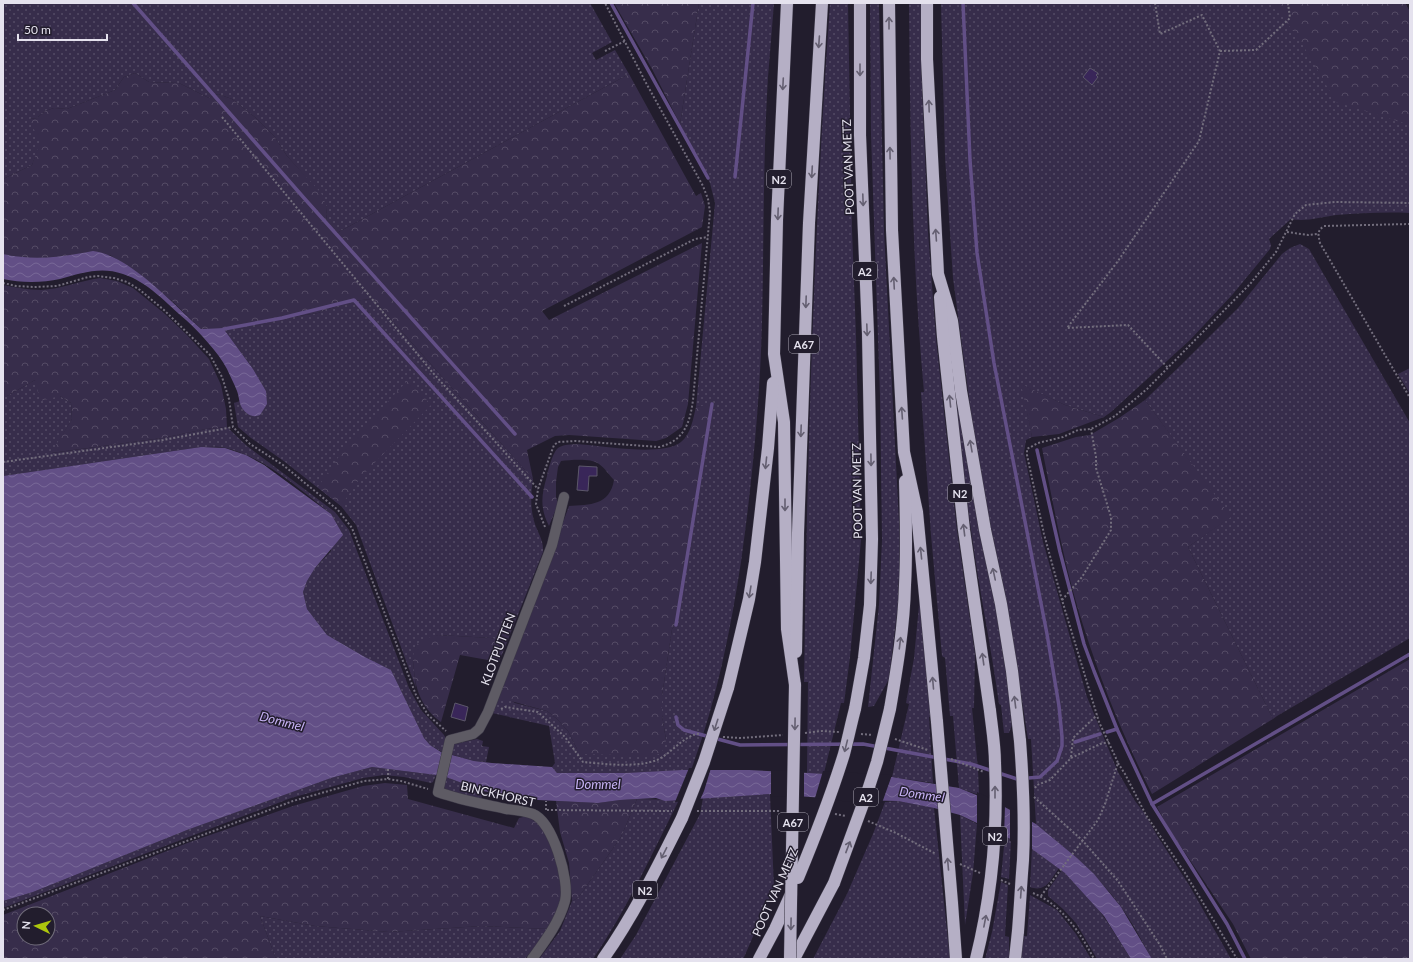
<svg xmlns="http://www.w3.org/2000/svg" width="1413" height="962" font-family="Lato,sans-serif">
<defs>
<pattern id="grass-dots" width="8" height="8" patternUnits="userSpaceOnUse"><rect width="8" height="8" fill="#372d4b"/><path d="M2 2h.1M6 6h.1" fill="none" stroke="#544b65" stroke-width="1.8" stroke-linecap="round"/></pattern>
<pattern id="forest-crowns" width="20" height="18" patternUnits="userSpaceOnUse"><rect width="20" height="18" fill="#372d4b"/><path d="M2 6a3 3 0 1 1 6 0M12 15a3 3 0 1 1 6 0" fill="none" stroke="#544b65"/></pattern>
<pattern id="water-waves" width="16" height="10" patternUnits="userSpaceOnUse"><rect width="16" height="10" fill="#624f86"/><path d="M0 5q4-4 8 0t8 0" fill="none" stroke="#786897"/></pattern>
</defs>
<rect width="100%" height="100%" fill="#221d2d"/>
<g fill="url(#grass-dots)">
<polygon points="3,3 590,3 612,42 592,53 596,60 615,50 629,74 335,234 326,224 327,207 303,174 287,156 274,136 256,118 232,99 218,94 209,98 179,83 149,82 135,73 124,77 115,90 67,109 54,108 45,111 37,118 30,119 41,142 32,165 3,179"/>
<path d="M699,3H774C772,28 770,52 768,77C763,158 764,240 762,322C760,402 752,483 741,562C730,633 716,703 691,770L625,773H557L552,767L555,763L549,726L492,713L500,693L515,703L547,711L557,719L568,731L577,749L666,740L662,715V696L672,629L676,625L712,405L696,407L715,203L710,183L680,124Z"/>
<path d="M830,3H848L852,230L856,335L861,540L850,657L844,703H841L824,773H807L808,682H804C807,455 814,229 830,3Z"/>
<polygon points="870,3 879,3 884,231 900,541 898,605 889,679 874,706 868,707 879,605 882,540 880,396 871,135"/>
<path d="M909,3H921V58L928,232L936,339L957,531L975,654L974,708H972L978,769L979,795L959,788L953,716H950L945,658L942,656L931,535L921,392H924C912,263 910,133 909,3Z"/>
<path d="M941,3H1405L1410,12V213C1385,212 1361,213 1336,215C1321,217 1306,222 1291,219L1269,239L1271,245L1270,249L1233,294L1190,340L1111,412L1104,417L1065,405L1022,385L1032,437L1026,440L1024,453L1043,542L1087,697L1118,772L1135,801L1145,814L1158,837L1189,885L1231,959H1152C1142,942 1133,923 1121,907C1098,874 1066,849 1036,824L1031,739H1028L1014,650L990,528L975,443L953,278L945,157Z"/>
<polygon points="1300,244 1309,249 1410,423 1410,638 1277,716 1273,719 1188,547 1230,517 1145,400 1184,362 1238,308 1282,254 1290,248"/>
<path d="M373,299L533,479C531,493 530,507 534,521C537,532 544,540 543,552L507,642L491,638L438,635L416,646L413,662L416,688L356,525L341,506L285,462L251,438L238,427L234,403L240,401L242,408L266,391L253,369L223,328L318,313L350,301Z"/>
<path d="M953,367L996,599L1013,722L1009,733H1004L1001,705L999,704C991,646 979,589 971,530C963,476 958,422 953,367Z"/>
<polygon points="1410,368 1410,394 1398,374"/>
<path d="M35,380L71,403L72,419L52,453L162,438L206,429L227,427L247,446L335,512L349,530L409,688L421,710L444,735L446,739L442,752L430,745L424,738L391,670L365,657L327,635L307,609L303,592L307,581L315,568L331,551V514C299,489 266,458 226,448C218,446 209,447 201,447L3,476V396H7Z"/>
<polygon points="920,595 931,716 929,717 933,783 892,777 909,704 906,703 914,658"/>
<polygon points="477,739 483,741 482,746 489,747 486,762 474,761 450,754 452,746 455,744"/>
<polygon points="372,767 436,775 433,782 431,783 404,777 384,775 363,778 291,798 3,908 3,901 33,892 187,830 292,791 331,778"/>
<polygon points="446,777 483,791 481,800 447,791 444,787"/>
<polygon points="770,794 774,888 745,955 743,959 620,959 636,935 700,814 703,798"/>
<path d="M637,799L679,800C652,854 627,909 593,959H539L560,931L572,901L578,898L621,837Z"/>
<polygon points="898,801 934,808 950,959 813,959 847,894 873,834 885,802"/>
<polygon points="960,815 977,824 973,873 965,925"/>
<polygon points="1005,836 1011,839 1009,879 1001,877"/>
<path d="M1032,848L1059,868C1051,879 1046,893 1030,887Z"/>
<path d="M1062,870C1092,894 1111,928 1131,959H1097L1076,923L1063,909L1048,896V890Z"/>
<polygon points="1001,882 1008,885 1005,936 1009,937 1009,959 985,959 992,932"/>
<polygon points="1030,895 1057,910 1076,934 1091,959 1020,959 1024,936 1027,936"/>
<polygon points="260,916 315,926 389,932 481,926 549,929 525,959 276,959"/>
</g>
<g fill="url(#forest-crowns)" fill-rule="evenodd">
<polygon points="614,3 699,3 680,124 652,69"/>
<polygon points="1273,3 1405,3 1410,12 1410,125 1336,102 1304,47"/>
<polygon points="135,73 149,82 179,83 209,98 218,94 232,99 256,118 274,136 287,156 321,193 327,207 326,224 335,234 629,74 696,196 701,193 705,206 702,227 542,311 549,320 702,243 688,404 682,427 666,438 656,441 569,435 555,436 527,450 533,479 373,299 350,301 318,313 223,328 201,329 172,301 131,268 110,255 39,258 24,258 3,254 3,179 32,165 40,142 29,119 37,118 45,111 54,108 67,109 115,90 124,77"/>
<path d="M100,278L117,281L133,288L165,314L187,335L209,359L221,385L226,409L227,427L206,429L162,438L51,453L72,419L71,403L60,396L40,401L35,380L7,396H3V285C15,287 28,290 41,290C61,289 80,281 100,278Z"/>
<polygon points="409,379 431,405 360,478 341,506 318,487 346,446"/>
<polygon points="1021,384 1065,405 1104,417 1059,434 1032,437"/>
<path d="M1145,400L1231,517L1188,547L1273,719L1152,794C1125,740 1102,685 1084,628C1065,570 1054,508 1042,448L1076,437L1090,435L1119,418Z"/>
<path d="M712,404L676,625L672,629L662,696V715L666,740L664,748L661,753L654,756L582,754L577,749L568,731L557,719L547,711L507,700L503,698L500,693L569,506C590,505 610,505 614,480C609,475 605,468 599,464C591,458 571,460 561,461L558,467L556,482V497L558,504L549,526C540,508 541,496 547,476C548,470 553,452 558,448C565,443 579,444 588,445C610,447 664,456 681,442C691,434 693,419 696,407Z"/>
<path d="M438,635L491,638L507,642L499,662L460,655L441,722C423,709 416,692 414,671C413,663 412,654 416,646C420,639 431,637 438,635Z"/>
<polygon points="1410,659 1410,959 1251,959 1233,924 1169,829 1157,807"/>
<path d="M385,783L407,785L408,799L514,828L519,818L527,816C531,819 536,821 539,825C554,841 563,876 561,898C560,907 552,921 549,929L481,926L389,932L315,926L260,916L276,959H3V915L190,842L293,806L363,786ZM24,914H48V938H24Z"/>
<polygon points="637,799 621,837 578,898 572,901 569,863 560,832 556,801 598,803 620,800"/>
</g>
<g fill="url(#water-waves)">
<path d="M93,251C129,255 174,305 201,329L223,328L253,369L266,391L267,404L260,415C253,418 247,415 242,408C239,403 239,396 237,391C234,383 230,376 227,369C218,352 199,332 186,320C166,303 148,282 123,274C101,266 81,273 60,279C42,283 21,283 3,279V254C34,261 62,257 93,251Z"/>
<polygon points="201,447 225,448 246,455 264,465 331,514 343,535 315,568 307,581 303,592 307,609 327,635 365,657 391,670 424,738 430,745 441,752 474,761 492,763 552,767 557,773 625,773 682,770 749,770 892,777 959,788 1001,805 1036,824 1077,858 1094,874 1121,907 1152,959 1131,959 1104,916 1065,873 1032,849 960,815 934,808 898,801 851,800 770,794 665,801 656,798 637,799 620,800 598,803 538,800 483,791 446,777 436,775 372,767 331,778 187,830 33,892 3,901 3,476"/>
</g>
<g fill="#221d2d">
<polygon points="689,768 711,768 704,791 700,800 675,802"/>
<polygon points="771,770 804,771 804,798 771,796"/>
<polygon points="823,771 892,775 882,803 851,802 815,798"/>
<polygon points="977,792 1005,805 1004,838 977,826"/>
<polygon points="1010,807 1032,820 1032,851 1010,841"/>
</g>
<g fill="none" stroke-linecap="round" stroke-linejoin="round">
<g stroke="#624f86" stroke-width="3.5">
<polyline points="133,3 304,198 515,434"/>
<polyline points="611,3 708,178"/>
<polyline points="735,177 753,3"/>
<polyline points="224,329 282,318 354,300 532,497"/>
<polyline points="1037,450 1060,552 1084,644 1094,671 1117,729 1152,804 1227,924 1245,959"/>
<polyline points="676,625 712,404"/>
<polyline points="676,717 678,725 684,730 740,745 863,744 971,764 1017,779 1040,777 1057,761 1062,746 1062,737 1059,706 1047,634 994,363 977,253 970,160 963,3"/>
<polyline points="1107,732 1117,729"/>
<polyline points="1075,742 1100,734"/>
<polyline points="1152,804 1410,654"/>
</g>
</g>
<g fill="#392659" stroke="#5c576a">
<polygon points="1090,68 1098,73 1096,75 1098,77 1092,85 1083,77"/>
<polygon points="579,466 597,467 597,476 589,476 588,491 577,490"/>
<polygon points="455,703 468,707 465,721 451,717"/>
</g>
<g fill="none" stroke-linecap="round" stroke-linejoin="round">
<g stroke="#3d3948" stroke-width="11">
<path id="minor" d="M532,959C545,941 559,923 565,901C570,881 553,822 533,814C525,811 514,810 506,809C483,804 460,800 438,792L450,740L473,734L479,729L488,712L552,545L564,497"/>
</g>
<g stroke="#3d3948" stroke-width="13">
<g id="highway">
<polyline points="787,3 777,220 774,354 784,422 787,629 795,685"/>
<polyline points="889,3 892,230 904,452 917,512 937,722"/>
<polyline points="927,3 927,59 931,137 938,274 952,321 961,391 985,530 1001,604 1012,671 1020,741"/>
<polyline points="940,297 943,337 964,530 990,711"/>
<polyline points="796,652 798,533 809,223 822,3"/>
<polyline points="728,688 749,599 755,562 768,448 773,383"/>
<polyline points="855,709 864,658 870,605 872,539 868,334 860,135 860,3"/>
<path d="M890,709C897,668 904,627 905,585C907,550 906,516 905,481"/>
<polyline points="952,903 956,959"/>
<path d="M603,959C634,915 658,866 682,818"/>
<polyline points="759,959 775,929 791,894"/>
<polyline points="794,959 834,883"/>
<polyline points="1015,959 1018,931"/>
</g>
</g>
<g stroke="#736e7d" stroke-width="2" stroke-dasharray="2 2" stroke-linecap="butt">
<polyline points="1155,3 1160,34 1202,15 1220,51 1199,141 1118,261 1067,328 1128,325 1168,368"/>
<polyline points="605,51 625,41"/>
<polyline points="1220,51 1256,50 1290,18 1288,3"/>
<polyline points="222,117 433,373 538,489"/>
<path d="M1410,224L1324,226C1317,231 1318,234 1320,243L1410,398"/>
<polyline points="1287,232 1308,235 1317,234"/>
<polyline points="3,283 16,286 34,287 57,286 88,277 98,276 114,278 127,282 140,290 164,310 210,355 222,377 229,399 233,427 250,444 283,465 338,510 352,528 416,695 428,715 446,731"/>
<polyline points="564,306 695,239 708,237"/>
<polyline points="3,462 163,440 233,427"/>
<path d="M545,527L536,504L538,489L554,445L558,442L576,441L659,447C684,441 690,423 693,400L710,212L708,199L703,186L645,81L605,3"/>
<polyline points="1062,600 1082,577 1111,530 1111,517 1096,468 1096,457 1091,429"/>
<path d="M501,709L505,707L538,712L565,737L583,762C605,764 636,768 657,760C671,754 687,732 701,734"/>
<polyline points="805,733 822,731 839,732"/>
<polyline points="861,734 873,735"/>
<polyline points="723,737 741,738 783,735"/>
<polyline points="895,739 928,750"/>
<polyline points="1071,757 1073,738 1097,715"/>
<polyline points="951,759 984,772"/>
<polyline points="1118,763 1125,774 1146,815 1185,873 1237,959"/>
<polyline points="388,769 388,779"/>
<polyline points="1035,788 1037,785 1050,780 1071,758 1100,744 1109,742"/>
<polyline points="1034,797 1082,840 1118,881 1160,945 1167,959"/>
<polyline points="546,810 546,801"/>
<polyline points="547,810 672,811"/>
<polyline points="697,811 780,811"/>
<polyline points="835,814 846,816"/>
<polyline points="868,821 896,833 936,854"/>
<polyline points="960,864 980,873"/>
<polyline points="1001,880 1010,884"/>
<path d="M1033,893C1062,905 1080,932 1094,959"/>
<polyline points="1041,896 1098,820 1105,804 1118,763 1115,756 1099,722 1062,600 1044,534 1027,455 1027,449 1038,443 1063,437 1078,430 1091,429 1115,416 1147,389 1250,284 1276,252 1295,214 1306,205 1335,202 1410,203"/>
<polyline points="3,910 293,801 364,781 388,779 401,781 428,789"/>
</g>
<use href="#minor" stroke="#5e5b64" stroke-width="10"/>
<use href="#highway" stroke="#b5afc5" stroke-width="12"/>
<g stroke="#3d3948" stroke-width="13" stroke-linecap="butt">
<g id="highway-bridge">
<polyline points="937,722 952,903"/>
<polyline points="682,818 704,762 728,688"/>
<path d="M798,878C815,837 831,796 844,754C848,739 851,724 855,709"/>
<polyline points="834,883 867,793 877,762 890,709"/>
<path d="M1018,931C1020,907 1021,884 1023,860C1025,820 1023,780 1020,741"/>
<polyline points="790,959 795,685"/>
<path d="M976,959C992,894 998,829 995,763C995,746 992,728 990,711"/>
</g>
</g>
<use href="#highway-bridge" stroke="#b5afc5" stroke-width="12"/>
</g>
<defs><path id="oneway-shaft" d="M-6 0H5M1.5-3L5.5 0L1.5 3" fill="none" stroke-width="1.6" stroke-linecap="round" stroke-linejoin="round"/></defs>
<g stroke="#645f71">
<use href="#oneway-shaft" transform="translate(889 23) rotate(-90)"/>
<use href="#oneway-shaft" transform="translate(819 42) rotate(94)"/>
<use href="#oneway-shaft" transform="translate(860 70) rotate(90)"/>
<use href="#oneway-shaft" transform="translate(783 84) rotate(93)"/>
<use href="#oneway-shaft" transform="translate(929 106) rotate(-92)"/>
<use href="#oneway-shaft" transform="translate(890 153) rotate(-91)"/>
<use href="#oneway-shaft" transform="translate(812 172) rotate(93)"/>
<use href="#oneway-shaft" transform="translate(863 200) rotate(88)"/>
<use href="#oneway-shaft" transform="translate(778 214) rotate(92)"/>
<use href="#oneway-shaft" transform="translate(936 235) rotate(-94)"/>
<use href="#oneway-shaft" transform="translate(894 283) rotate(-93)"/>
<use href="#oneway-shaft" transform="translate(806 302) rotate(92)"/>
<use href="#oneway-shaft" transform="translate(867 330) rotate(88)"/>
<use href="#oneway-shaft" transform="translate(950 401) rotate(-96)"/>
<use href="#oneway-shaft" transform="translate(902 413) rotate(-94)"/>
<use href="#oneway-shaft" transform="translate(801 431) rotate(92)"/>
<use href="#oneway-shaft" transform="translate(971 446) rotate(-100)"/>
<use href="#oneway-shaft" transform="translate(871 460) rotate(89)"/>
<use href="#oneway-shaft" transform="translate(766 463) rotate(96)"/>
<use href="#oneway-shaft" transform="translate(785 505) rotate(90)"/>
<use href="#oneway-shaft" transform="translate(964 530) rotate(-97)"/>
<use href="#oneway-shaft" transform="translate(921 553) rotate(-96)"/>
<use href="#oneway-shaft" transform="translate(994 574) rotate(-102)"/>
<use href="#oneway-shaft" transform="translate(871 578) rotate(92)"/>
<use href="#oneway-shaft" transform="translate(750 592) rotate(99)"/>
<use href="#oneway-shaft" transform="translate(900 643) rotate(-83)"/>
<use href="#oneway-shaft" transform="translate(983 659) rotate(-98)"/>
<use href="#oneway-shaft" transform="translate(933 683) rotate(-95)"/>
<use href="#oneway-shaft" transform="translate(1015 702) rotate(-97)"/>
<use href="#oneway-shaft" transform="translate(795 724) rotate(91)"/>
<use href="#oneway-shaft" transform="translate(716 725) rotate(108)"/>
<use href="#oneway-shaft" transform="translate(846 746) rotate(104)"/>
<use href="#oneway-shaft" transform="translate(995 792) rotate(-90)"/>
<use href="#oneway-shaft" transform="translate(848 847) rotate(-69)"/>
<use href="#oneway-shaft" transform="translate(664 853) rotate(117)"/>
<use href="#oneway-shaft" transform="translate(948 864) rotate(-95)"/>
<use href="#oneway-shaft" transform="translate(1021 892) rotate(-86)"/>
<use href="#oneway-shaft" transform="translate(985 921) rotate(-79)"/>
<use href="#oneway-shaft" transform="translate(791 924) rotate(91)"/>
</g>
<g text-anchor="middle" dominant-baseline="central" stroke-width="3" stroke-linejoin="round" paint-order="stroke">
<g fill="#221d2d" stroke="#aaa7b4" stroke-width="1">
<rect x="767" y="170" width="24" height="18" rx="3"/>
<rect x="853" y="262" width="24" height="18" rx="3"/>
<rect x="789" y="335" width="30" height="18" rx="3"/>
<rect x="948" y="484" width="24" height="18" rx="3"/>
<rect x="854" y="788" width="24" height="18" rx="3"/>
<rect x="778" y="813" width="30" height="18" rx="3"/>
<rect x="983" y="827" width="24" height="18" rx="3"/>
<rect x="633" y="881" width="24" height="18" rx="3"/>
</g>
<g font-size="11" font-weight="bold" fill="#e5e2ee">
<text x="779" y="179">N2</text>
<text x="865" y="271">A2</text>
<text x="804" y="344">A67</text>
<text x="960" y="493">N2</text>
<text x="866" y="797">A2</text>
<text x="793" y="822">A67</text>
<text x="995" y="836">N2</text>
<text x="645" y="890">N2</text>
</g>
<g font-size="12" fill="#e5e2ee" stroke="#221d2d">
<text transform="translate(848 167) rotate(-92)">POOT VAN METZ</text>
<text transform="translate(857 491) rotate(-91)">POOT VAN METZ</text>
<text transform="translate(498 649) rotate(-69)">KLOTPUTTEN</text>
<text transform="translate(498 794) rotate(13)">BINCKHORST</text>
<text transform="translate(775 892) rotate(-66)">POOT VAN METZ</text>
</g>
<g font-size="13" font-style="italic" fill="#c8b3f6" stroke="#221d2d">
<text transform="translate(282 721) rotate(14)">Dommel</text>
<text x="598" y="784">Dommel</text>
<text transform="translate(922 794) rotate(8)">Dommel</text>
</g>
</g>
<rect width="1413" height="962" fill="none" stroke="#e5e2ee" stroke-width="8"/>
<g transform="translate(36 926) rotate(275)"><circle r="19" fill="#221d2d" stroke="#706c7a"/>
<path d="M0-3L7 15L0 10L-7 15Z" fill="#adc60d"/>
<text y="-6" font-size="11" font-weight="bold" text-anchor="middle" fill="#e5e2ee">N</text>
</g>
<path d="M18 34v6h89v-6" fill="none" stroke="#e5e2ee" stroke-width="2"/>
<text x="24" y="34" font-size="12" fill="#e5e2ee" stroke="#221d2d" stroke-width="3" paint-order="stroke">50 m</text>
</svg>
